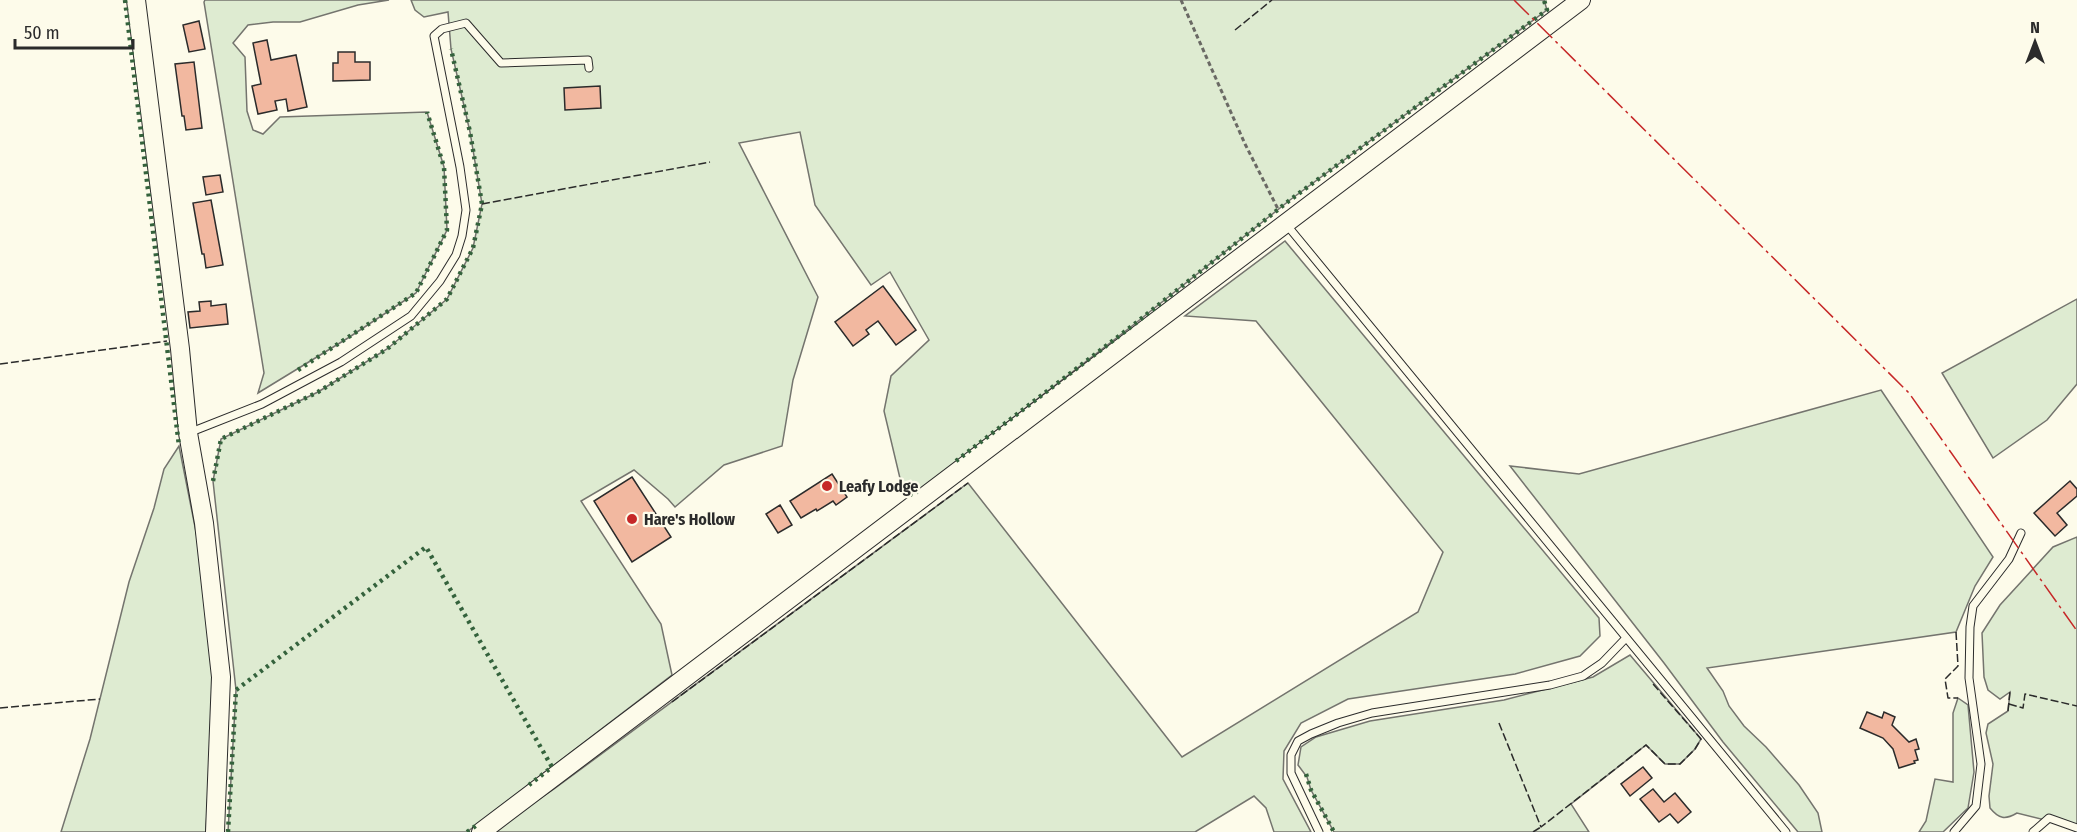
<svg xmlns="http://www.w3.org/2000/svg" width="2077" height="832" font-family="'Fira Sans Condensed',sans-serif">
<rect width="100%" height="100%" fill="#fdfbea"/>
<g fill="#deebd1" stroke="#74746e" stroke-width="1.5">
<polygon points="205,0 389,0 358,5 300,22 273,22 248,25 233,43 245,57 247,111 253,130 263,134 280,117 427,112 444,167 447,230 416,293 348,338 258,393 264,373 204,2"/>
<polygon points="411,0 1544,0 1547,10 1290,200 1132,326 913,495 903,491 884,411 891,376 929,340 890,272 871,285 815,205 800,132 739,143 818,297 793,380 782,446 724,465 675,507 668,499 634,470 581,501 661,624 672,675 467,832 228,832 236,690 213,481 221,439 318,392 387,349 447,299 473,248 482,204 470,132 451,49 448,12 424,17 415,10"/>
<polygon points="1285,241 1599,618 1600,636 1580,656 1515,674 1348,699 1301,723 1284,751 1283,779 1311,832 1274,832 1266,808 1254,796 1195,832 491,832 554,789 968,483 1182,757 1418,612 1443,552 1256,321 1185,316"/>
<polygon points="2077,299 2077,384 2047,420 1993,458 1942,373"/>
<polygon points="1881,390 1993,557 1975,586 1956,632 1707,668 1723,691 1729,706 1744,726 1766,747 1799,785 1818,813 1822,832 1798,832 1723,742 1664,663 1510,466 1579,474"/>
<polygon points="179,446 198,542 214,675 206,832 61,832 90,739 129,582 154,508 164,469"/>
<path d="M2077,537V828L2017,813C2005,820 1999,819 1990,808L1989,796L1993,764L1986,733L1988,724L2008,711L2010,692L2000,699L1988,690L1984,677L1982,633L2000,605L2053,547Z"/>
<polygon points="1630,655 1701,739 1695,749 1680,764 1665,764 1646,745 1571,804 1589,832 1334,832 1311,790 1307,777 1298,765 1301,747 1316,737 1370,721 1504,700 1593,677"/>
<polygon points="1958,698 1968,705 1974,772 1968,808 1943,832 1919,832 1926,821 1935,779 1953,782 1953,713"/>
</g>
<g fill="#f2b8a0" stroke="#2b2b2b" stroke-width="1.5">
<polygon points="199,21 205,49 189,52 183,25"/>
<polygon points="267,40 271,60 296,55 307,107 288,111 286,99 275,101 277,110 258,114 252,86 261,84 253,43"/>
<polygon points="338,52 355,52 355,62 370,62 370,80 333,81 333,63 338,63"/>
<polygon points="194,62 202,128 186,130 184,116 182,116 175,64"/>
<polygon points="600,86 601,108 565,110 564,88"/>
<polygon points="220,175 223,192 206,195 203,177"/>
<polygon points="211,200 223,265 206,268 204,254 202,254 193,203"/>
<polygon points="883,286 916,330 896,345 878,321 866,330 869,334 853,346 835,322"/>
<polygon points="211,301 211,306 226,304 228,324 190,328 188,312 200,311 199,302"/>
<polygon points="832,474 847,497 836,505 833,501 817,511 816,509 801,518 790,501"/>
<polygon points="632,477 671,537 632,562 594,501"/>
<polygon points="2070,481 2077,489 2077,496 2057,513 2067,525 2055,536 2034,513"/>
<polygon points="780,505 792,525 778,533 766,514"/>
<polygon points="1867,712 1882,718 1884,712 1895,717 1892,725 1909,742 1916,739 1919,749 1915,750 1918,760 1914,761 1915,763 1899,768 1893,749 1883,738 1860,728"/>
<polygon points="1643,767 1652,778 1630,796 1621,784"/>
<polygon points="1653,789 1664,802 1675,793 1691,812 1678,823 1670,814 1659,822 1640,799"/>
</g>
<g fill="none" stroke-linecap="round" stroke-linejoin="round">
<g stroke="#2b2b2b" stroke-width="9">
<g id="service">
<polyline points="1286,224 1786,832"/>
<polyline points="191,432 262,404 341,362 411,316 440,281 456,255 462,236 466,210 460,167 434,36 442,29 466,23 501,63 588,60 589,68"/>
<polyline points="1319,832 1291,773 1291,755 1298,741 1311,734 1338,723 1372,713 1550,685 1583,676 1602,663 1626,638"/>
<polyline points="1954,832 1976,806 1981,764 1969,678 1970,627 1973,606 2009,559 2021,533"/>
<polyline points="2033,832 2049,818 2077,828"/>
</g>
</g>
<g stroke="#2b2b2b" stroke-width="20">
<g id="tertiary">
<polyline points="136,0 180,349 188,433 204,523 221,677 215,832"/>
<polyline points="481,832 1581,0"/>
</g>
</g>
<polyline stroke="#6a6964" stroke-width="3" stroke-dasharray="4.5 3" stroke-linecap="butt" points="1181,0 1245,144 1278,209"/>
<use href="#service" stroke="#fdfbea" stroke-width="7"/>
<use href="#tertiary" stroke="#fdfbea" stroke-width="18"/>
<g stroke="#34623c" stroke-width="4.5" stroke-dasharray="3 4.5" stroke-linecap="butt">
<polyline points="125,0 179,446"/>
<polyline points="298,370 416,293 447,230 444,167 427,112"/>
<polyline points="956,461 1132,326 1290,200 1547,10 1544,0"/>
<polyline points="213,481 221,439 318,392 387,349 447,299 473,248 482,204 470,132 451,49"/>
<polyline points="903,491 913,495 917,492"/>
<polyline points="1306,774 1311,790 1334,832"/>
<polyline points="228,832 236,690 426,547 552,767 529,785"/>
<polyline points="467,832 477,825"/>
</g>
<g stroke="#2b2b2b" stroke-width="1.5" stroke-dasharray="8 3" stroke-linecap="butt">
<polyline points="1235,30 1272,0"/>
<polyline points="482,204 710,162"/>
<polyline points="0,364 167,341"/>
<polyline points="1956,632 1958,666 1945,679 1948,698 1958,698"/>
<polyline points="672,702 968,483"/>
<polyline points="2009,704 2023,708 2025,694 2077,706"/>
<polyline points="0,708 100,699"/>
<polyline points="2008,711 2010,691"/>
<polyline points="1499,723 1541,827 1646,745 1665,764 1680,764 1695,749 1701,739 1653,684"/>
<polyline points="1533,832 1541,827"/>
</g>
<polyline stroke="#c62828" stroke-width="1.5" stroke-dasharray="21 4.5 3 4.5" stroke-linecap="butt" points="1514,0 1909,393 2077,631"/>
</g>
<g fill="#c62828" stroke="#fdfbea" stroke-width="2">
<circle cx="827" cy="486" r="6"/>
<circle cx="632" cy="519" r="6"/>
</g>
<g text-anchor="middle" dominant-baseline="central" stroke-width="4.5" stroke-linejoin="round" paint-order="stroke">
<g font-size="16" font-weight="bold" fill="#2b2b2b" stroke="#fdfbea" text-anchor="start">
<text x="839" y="486">Leafy Lodge</text>
<text x="644" y="519">Hare's Hollow</text>
</g>
</g>
<g transform="translate(2035 42)" stroke="#fdfbea" stroke-width="4.5" paint-order="stroke">
<path d="M0-4.5L10 22L0 15L-10 22Z" fill="#2b2b2b"/>
<text y="-9" font-size="16" font-weight="bold" text-anchor="middle" fill="#2b2b2b">N</text>
</g>
<path d="M15 39v9h118v-9" fill="none" stroke="#2b2b2b" stroke-width="3"/>
<text x="24" y="39" font-size="18" fill="#2b2b2b" stroke="#fdfbea" stroke-width="4.5" paint-order="stroke">50 m</text>
</svg>
